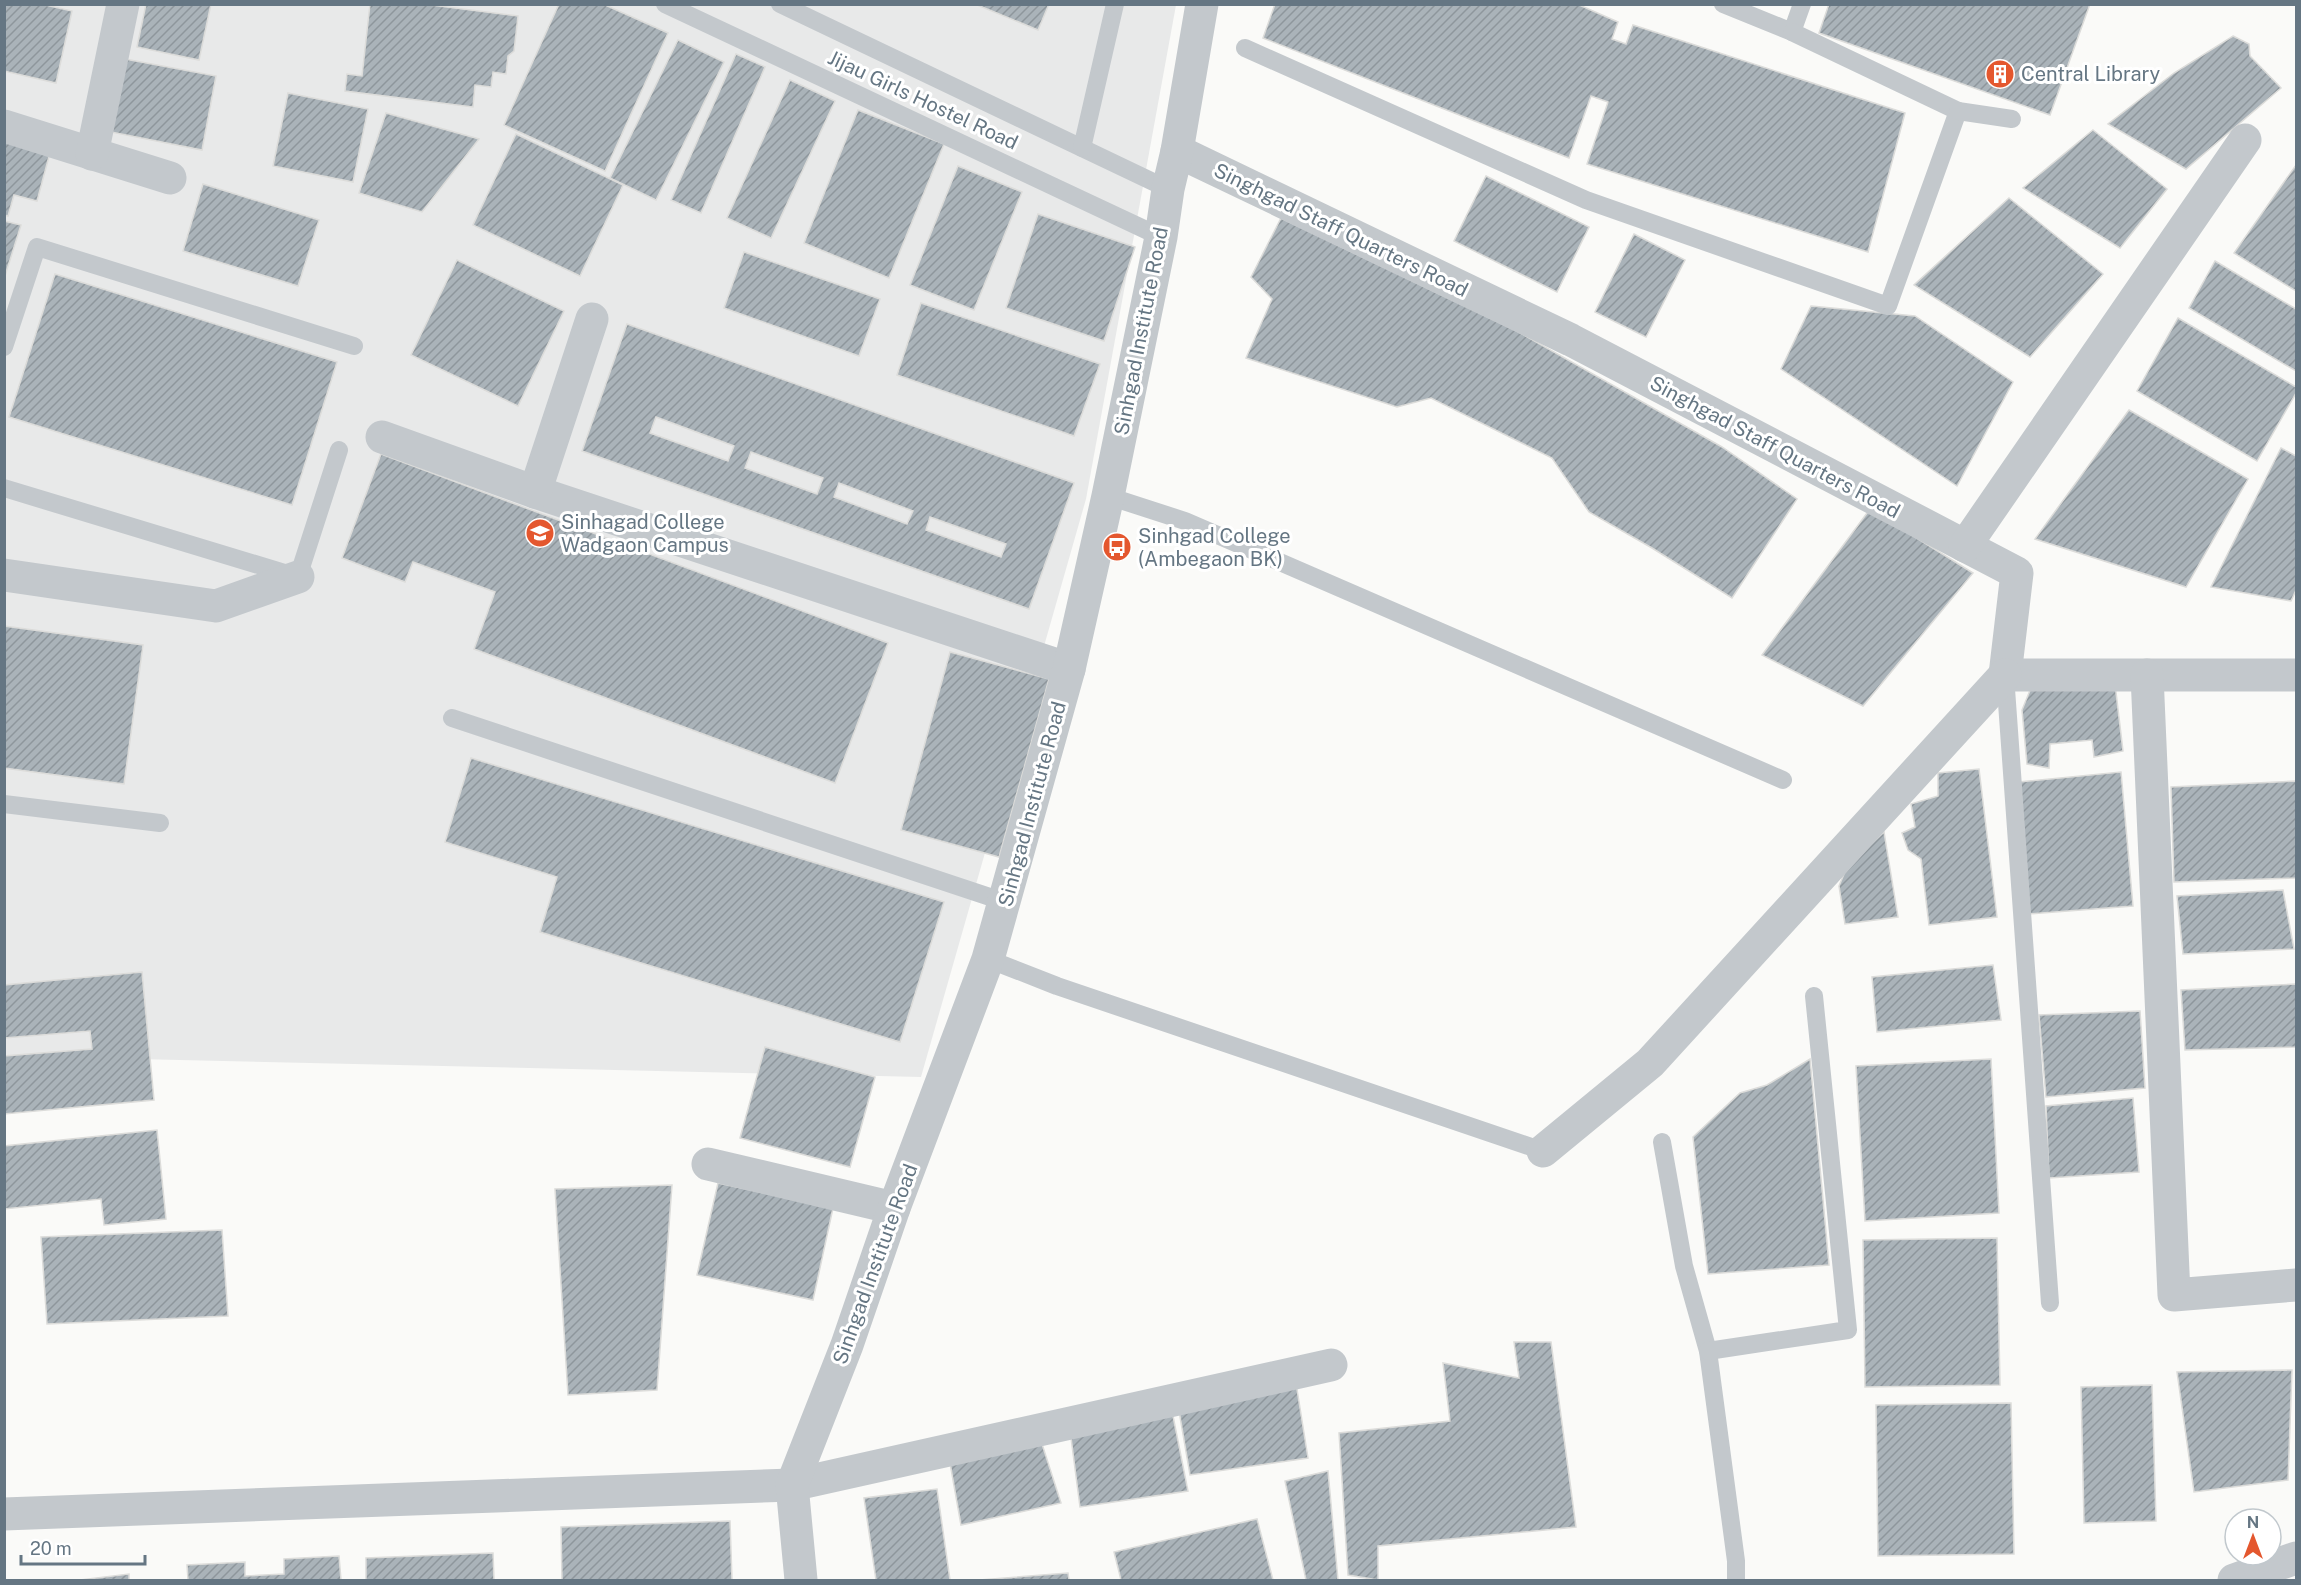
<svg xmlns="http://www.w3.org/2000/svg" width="2301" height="1585" font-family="'Public Sans',sans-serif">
<defs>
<pattern id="building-hatch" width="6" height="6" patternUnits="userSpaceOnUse" patternTransform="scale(1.5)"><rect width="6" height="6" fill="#aab3b9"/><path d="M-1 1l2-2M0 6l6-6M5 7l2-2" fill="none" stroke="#8e969c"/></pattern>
</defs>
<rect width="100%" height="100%" fill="#fafaf8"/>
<polygon fill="#e8e9e9" points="5,5 1176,5 1086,499 921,1077 5,1056"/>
<g fill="url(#building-hatch)" stroke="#dcdcda" stroke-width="1.5" fill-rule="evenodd">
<polygon points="4,4 41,4 72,11 56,83 4,71"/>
<polygon points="146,4 211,4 199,60 137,47"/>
<polygon points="370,4 423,4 518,16 514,51 508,56 506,74 493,72 491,87 475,85 473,107 345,91 347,74 362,76"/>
<polygon points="559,4 603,4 668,33 605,171 504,125"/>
<polygon points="975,4 1049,4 1038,30"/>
<polygon points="1275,4 1577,4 1618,22 1612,39 1626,44 1633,25 1905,113 1868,252 1587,164 1608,102 1591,96 1569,158 1263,38"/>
<polygon points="1829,4 2090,4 2050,115 1819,33"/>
<polygon points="2233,36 2249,44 2250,56 2281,88 2186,169 2108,124 2174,73"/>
<polygon points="678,40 724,62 656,200 610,178"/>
<polygon points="736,54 765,67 701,213 671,200"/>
<polygon points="125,59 216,76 202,150 111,132"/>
<polygon points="790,80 835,101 771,238 727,218"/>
<polygon points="288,93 368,109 353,182 273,166"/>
<polygon points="858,110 944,144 889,278 804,243"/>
<polygon points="386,113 479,139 422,212 359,193"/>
<polygon points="2093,130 2167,189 2120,248 2023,188"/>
<polygon points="516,134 623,185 580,276 473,225"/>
<polygon points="4,137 51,149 37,201 14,195 8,216 4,215"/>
<polygon points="2296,165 2296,291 2234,253"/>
<polygon points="958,166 1022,192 974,310 910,285"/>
<polygon points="1486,176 1589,227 1557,292 1454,241"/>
<polygon points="203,184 319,220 298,286 183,251"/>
<polygon points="2009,198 2103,274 2030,357 1914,285"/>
<polygon points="1038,214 1135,247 1104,341 1006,308"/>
<polygon points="1281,218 1515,330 1722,447 1797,499 1732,598 1652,548 1589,512 1552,458 1431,398 1397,407 1246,358 1272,299 1251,277"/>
<polygon points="4,221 21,225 4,279"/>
<polygon points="1634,234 1685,260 1646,337 1595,312"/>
<polygon points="744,252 880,299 859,356 724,308"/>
<polygon points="457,260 564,311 518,406 411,355"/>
<polygon points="2215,261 2296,309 2296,371 2189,308"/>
<polygon points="55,274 337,362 292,505 9,417"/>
<polygon points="921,303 1100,364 1074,436 897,375"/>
<polygon points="1811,306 1915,316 2013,382 1957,486 1781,369"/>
<polygon points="2178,318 2296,387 2296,393 2257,461 2137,391"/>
<path d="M627,324L1074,483L1029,609L582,451ZM656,417L734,446L728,461L650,433ZM751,452L823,478L817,494L745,468ZM839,483L913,511L907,524L834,497ZM930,517L1006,544L1001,557L926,530Z"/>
<polygon points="2129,410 2248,479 2186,587 2035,539"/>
<polygon points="2281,448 2296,456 2296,590 2291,601 2211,587"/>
<polygon points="381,454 888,643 835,783 474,649 495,592 413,562 405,582 342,558"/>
<polygon points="1870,509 1973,573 1863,706 1762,655"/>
<polygon points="4,626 143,645 124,784 4,768"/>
<polygon points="950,652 1049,679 999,857 901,830"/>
<polygon points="2033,683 2115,684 2123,751 2094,757 2092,740 2050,744 2049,768 2027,764 2022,710"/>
<polygon points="471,758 944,902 900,1042 540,932 557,877 445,842"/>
<polygon points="1979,769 1997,917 1929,925 1921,859 1908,850 1902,833 1915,827 1911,804 1938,796 1938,773"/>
<polygon points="2121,772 2133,906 2028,914 2019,782"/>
<polygon points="2296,781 2296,878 2174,882 2171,787"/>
<polygon points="1884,832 1898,917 1845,924 1839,886 1847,867"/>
<polygon points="2283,890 2294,949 2183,954 2177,896"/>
<polygon points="1993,965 2001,1020 1877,1032 1872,977"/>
<polygon points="142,972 154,1100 4,1114 4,1056 92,1049 90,1031 4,1038 4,985"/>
<polygon points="2296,984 2296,1047 2185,1050 2181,990"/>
<polygon points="2140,1011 2145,1088 2046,1097 2039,1015"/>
<polygon points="765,1047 875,1077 850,1167 740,1138"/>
<polygon points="1810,1059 1829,1265 1708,1274 1693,1137 1740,1093 1767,1085"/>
<polygon points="1991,1059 1999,1213 1865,1221 1856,1066"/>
<polygon points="2133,1098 2139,1172 2049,1178 2046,1106"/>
<polygon points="157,1130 166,1219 104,1225 101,1199 4,1209 4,1146"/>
<polygon points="718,1183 833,1208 813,1300 697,1275"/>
<polygon points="672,1185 657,1390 568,1395 555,1189"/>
<polygon points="222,1230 228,1316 47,1324 41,1237"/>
<polygon points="1997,1238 2000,1385 1865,1387 1863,1240"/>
<polygon points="1514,1342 1551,1342 1576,1527 1378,1546 1378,1580 1348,1575 1339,1433 1450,1421 1443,1363 1519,1378"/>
<polygon points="2292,1370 2288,1480 2194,1492 2177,1372"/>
<polygon points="1296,1383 1308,1458 1190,1475 1178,1405"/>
<polygon points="2152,1385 2156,1521 2084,1523 2081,1387"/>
<polygon points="2011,1403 2014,1554 1878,1556 1876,1405"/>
<polygon points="1172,1411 1188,1491 1080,1507 1070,1430"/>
<polygon points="1042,1444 1061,1503 961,1525 950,1463"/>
<polygon points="1328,1471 1338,1580 1306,1580 1285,1481"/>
<polygon points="937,1489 950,1580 876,1580 864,1498"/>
<polygon points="1257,1519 1273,1580 1121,1580 1114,1552"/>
<polygon points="730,1521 732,1580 562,1580 561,1527"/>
<polygon points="493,1553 494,1580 366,1580 366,1558"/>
<polygon points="339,1556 341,1580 188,1580 187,1565 245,1562 245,1576 284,1574 284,1559"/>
<polygon points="1068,1573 1069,1580 978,1580 979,1580"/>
<polygon points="129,1574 129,1580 80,1580"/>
</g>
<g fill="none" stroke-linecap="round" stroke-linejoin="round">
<g stroke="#c3c8cc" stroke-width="18">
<polyline points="665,4 1161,237"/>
<polyline points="780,4 1168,189"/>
<polyline points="1723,4 1792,32 1802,4"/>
<polyline points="1245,48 1586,200 1888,306 1958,111 1792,32"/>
<polyline points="1958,111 2012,119"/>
<polyline points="1082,148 1115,4"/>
<polyline points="4,347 37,247 354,346"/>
<polyline points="4,488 298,577 339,450"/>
<polyline points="1108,496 1185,521 1783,780"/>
<polyline points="2005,675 2050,1303"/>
<polyline points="452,718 1005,902"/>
<polyline points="4,804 160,823"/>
<polyline points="988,959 1057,986 1543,1151"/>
<polyline points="1662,1142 1684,1266 1708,1351 1736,1561 1736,1580"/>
<polyline points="1708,1351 1848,1330 1814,996"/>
</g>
<g stroke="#c3c8cc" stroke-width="33">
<polyline points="4,126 170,178"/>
<polyline points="1177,151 1571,340 2017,573 2005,675"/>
<polyline points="92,154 123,4"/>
<polyline points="382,437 535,492 1069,669"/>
<polyline points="535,492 592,319"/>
<polyline points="1965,546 2245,140"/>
<polyline points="4,575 216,606 298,577"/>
<polyline points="2005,675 2296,675"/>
<polyline points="2147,675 2174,1295 2296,1285"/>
<polyline points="1543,1151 1650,1063 2005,675"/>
<polyline points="708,1164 894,1208"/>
<polyline points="4,1514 792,1485 1331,1365"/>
<polyline points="801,1580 792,1485 847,1345 894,1208 988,959 1069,669 1108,496 1161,237 1168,189 1177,151 1202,4"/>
<polyline points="2234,1580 2296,1558"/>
</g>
</g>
<defs>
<g id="building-disc" transform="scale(1.5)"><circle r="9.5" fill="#e4572e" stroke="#fff"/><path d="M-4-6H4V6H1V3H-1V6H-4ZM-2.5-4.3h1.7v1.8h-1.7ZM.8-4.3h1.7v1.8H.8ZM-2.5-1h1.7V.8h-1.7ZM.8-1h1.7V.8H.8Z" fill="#fff"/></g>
<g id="university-disc" transform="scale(1.5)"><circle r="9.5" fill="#e4572e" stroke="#fff"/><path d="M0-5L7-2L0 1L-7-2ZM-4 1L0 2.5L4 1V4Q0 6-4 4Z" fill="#fff"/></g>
<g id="bus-disc" transform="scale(1.5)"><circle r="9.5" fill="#e4572e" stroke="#fff"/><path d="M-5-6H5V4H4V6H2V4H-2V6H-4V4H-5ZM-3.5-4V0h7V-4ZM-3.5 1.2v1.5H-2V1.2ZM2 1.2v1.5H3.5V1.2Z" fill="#fff"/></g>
</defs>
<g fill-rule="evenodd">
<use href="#building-disc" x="2000" y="74"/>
<use href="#university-disc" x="540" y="533"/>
<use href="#bus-disc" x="1117" y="547"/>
</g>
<g text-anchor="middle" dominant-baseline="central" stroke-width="6" stroke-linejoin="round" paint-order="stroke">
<g font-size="20" fill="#657683" stroke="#fff" text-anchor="start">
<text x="2021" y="74">Central Library</text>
<text x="561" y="522">Sinhagad College<tspan x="561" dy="23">Wadgaon Campus</tspan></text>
<text x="1138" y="536">Sinhgad College<tspan x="1138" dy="23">(Ambegaon BK)</tspan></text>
</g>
<g font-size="20" fill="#657683" stroke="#fff">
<text transform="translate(923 100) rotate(25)">Jijau Girls Hostel Road</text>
<text transform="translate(1341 230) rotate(26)">Singhgad Staff Quarters Road</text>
<text transform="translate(1141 331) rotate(-79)">Sinhgad Institute Road</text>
<text transform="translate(1775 447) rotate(28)">Singhgad Staff Quarters Road</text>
<text transform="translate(1032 804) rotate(-75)">Sinhgad Institute Road</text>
<text transform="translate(875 1264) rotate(-70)">Sinhgad Institute Road</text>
</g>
</g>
<rect width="2301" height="1585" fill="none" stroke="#657683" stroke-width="12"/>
<g transform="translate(2253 1537)"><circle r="28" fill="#ffffff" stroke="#c1c8cd" stroke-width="1.5"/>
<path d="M0-4.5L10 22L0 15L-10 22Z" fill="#e4572e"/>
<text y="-9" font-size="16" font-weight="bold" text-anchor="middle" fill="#657683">N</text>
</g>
<path d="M21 1555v9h124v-9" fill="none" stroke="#657683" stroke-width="3"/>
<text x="30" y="1555" font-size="18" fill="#657683" stroke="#ffffff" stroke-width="4.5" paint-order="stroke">20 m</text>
</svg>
